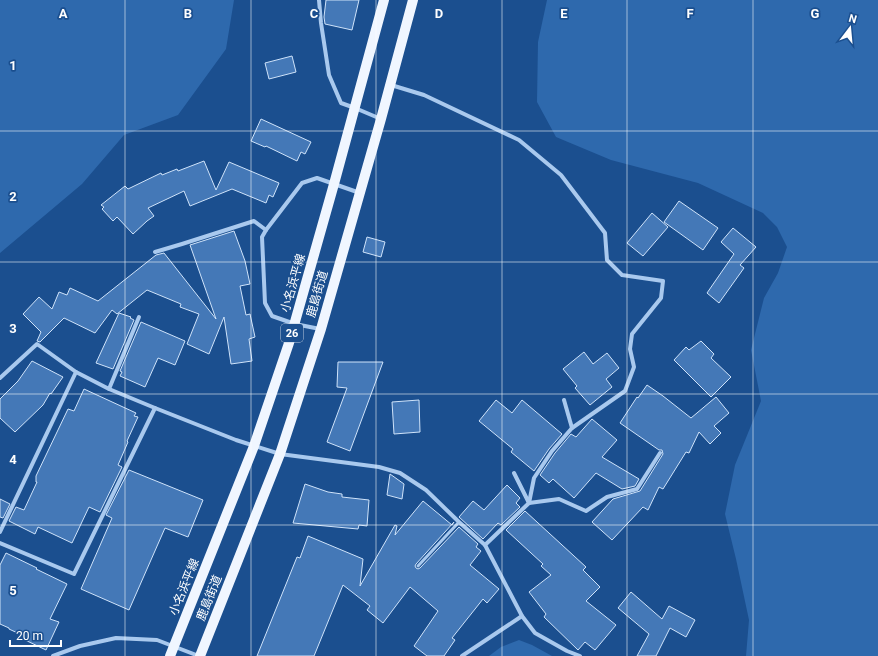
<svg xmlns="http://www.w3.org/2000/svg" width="878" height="656" font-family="Roboto,'Noto Sans JP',sans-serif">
<rect width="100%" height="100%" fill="#1b4f8f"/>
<g fill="#2e69ad">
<polygon points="0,0 234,0 226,49 178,115 124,135 82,184 0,253"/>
<polygon points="547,0 878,0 878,656 746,656 749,620 736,559 725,514 735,465 761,401 751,350 764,298 778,273 787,247 777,227 763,213 698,183 611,160 556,137 537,102 538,42"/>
<polygon points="519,640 532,645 552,656 489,656 501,647"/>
</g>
<g fill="#4478b7" stroke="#cfe3fa">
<polygon points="326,0 359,0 352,30 325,24 324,17"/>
<polygon points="292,56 296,72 269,79 265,63"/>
<polygon points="261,119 311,142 305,154 301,152 297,161 266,146 265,147 251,141"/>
<polygon points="204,161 216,190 229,162 279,183 273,197 269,195 266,203 232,189 190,206 184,191 148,208 154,216 147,221 133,234 117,217 113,221 102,209 104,207 101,205 125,186 128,189 161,173 162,175 177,169 178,171"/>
<polygon points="679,201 718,228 703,250 664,222"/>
<polygon points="652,213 668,227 643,256 627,243"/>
<polygon points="733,228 756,247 740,265 744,268 719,303 707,293 734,254 721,242"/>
<polygon points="234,231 245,261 250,284 240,286 246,315 250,314 255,337 249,339 252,361 231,364 224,317 209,354 187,344 199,314 180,307 181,304 147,290 117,314 112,310 95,333 64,318 40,342 37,341 41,332 23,314 39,297 52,309 59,292 67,295 70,288 98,301 156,255 164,253 216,319 190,245"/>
<polygon points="367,237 385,242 381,257 363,252"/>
<polygon points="119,313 131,317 130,318 134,320 113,369 96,363"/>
<polygon points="141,322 185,341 175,365 158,358 145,387 120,376 122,372 120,371"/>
<polygon points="701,341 714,354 711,358 731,377 711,397 674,360 686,347 689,350"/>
<polygon points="584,352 593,364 607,353 619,368 606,379 612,387 590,405 575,388 577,386 563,369"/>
<polygon points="32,361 63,377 51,394 50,393 43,405 15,432 0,418 0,399 18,381"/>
<polygon points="338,362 383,362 350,451 327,442 347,388 337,387"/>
<polygon points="647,385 663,396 691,418 716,397 729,413 714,426 721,433 710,444 699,432 689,453 686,452 663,489 659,487 648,510 643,507 612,540 592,522 613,499 640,491 663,454 662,450 659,450 620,423 637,397 638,398"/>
<polygon points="84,389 136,413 134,416 138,417 127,441 128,442 118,465 122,467 100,512 89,507 72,543 38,527 35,534 9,521 16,507 24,510 37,482 36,482 36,476 68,409 74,411"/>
<polygon points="419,400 420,432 394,434 392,402"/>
<polygon points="496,400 512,413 522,400 562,434 549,449 534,471 511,452 513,449 479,421"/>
<polygon points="592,419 617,440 602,457 639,479 635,486 622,489 596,473 574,498 553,479 549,483 540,475 555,453 571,434 576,437"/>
<polygon points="129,470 203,500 188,537 165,528 129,610 81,589 112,518 106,515"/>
<polygon points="390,474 404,484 402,499 387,495"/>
<polygon points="305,484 328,492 342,494 342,497 369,500 367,526 359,525 358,529 293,523"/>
<polygon points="507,485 520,498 516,503 520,507 501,525 498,523 483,539 459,517 473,501 484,510"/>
<polygon points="0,499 10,504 3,518 0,517"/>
<polygon points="423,501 452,525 454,522 416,564 415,566 416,568 418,569 420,568 459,527 478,544 476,547 481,551 470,565 499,589 487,603 483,599 452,638 455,640 444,656 427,656 414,646 438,611 410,587 383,623 367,610 370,606 343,585 314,656 257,656 297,557 300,558 308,536 363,559 360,586 395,525 397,526 395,535"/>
<polygon points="525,511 586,567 583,570 600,587 586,601 616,625 595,650 585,642 578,650 544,617 546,614 529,592 551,575 541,566 543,564 506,530"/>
<polygon points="6,553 37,568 36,569 67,584 50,619 59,622 46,650 23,639 24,636 9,629 9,628 0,624 0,565"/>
<polygon points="631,592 662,619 669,606 695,620 686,637 670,628 656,656 637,656 649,634 618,608"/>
</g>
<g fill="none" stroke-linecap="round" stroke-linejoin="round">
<polyline stroke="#a9c9ee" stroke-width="3" points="418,566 459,522"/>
<g stroke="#a9c9ee" stroke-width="4">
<polyline points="319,0 321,23 329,75 341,103 355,108 381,119"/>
<polyline points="391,85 424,95 519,140 561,175 605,233 607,260 622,275 663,281 661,298 632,334 630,349 634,367 625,391 572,428 552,451 534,478 529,503 485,545"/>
<polyline points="155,252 182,244 254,221 266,230"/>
<polyline points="320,329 295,324 272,316 265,303 262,237 266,230 302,183 317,178 360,193"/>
<polyline points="0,378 37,344 76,372"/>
<polyline points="109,389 139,317"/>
<polyline points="564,400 572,428"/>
<polyline points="514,473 529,503 559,499 586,511 607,497 637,489 660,453"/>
<polyline points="0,532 76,372 109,389 155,408 236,440 280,454 379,467 400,473 426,490 459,522 485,545 522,616 535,633 567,651 580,656"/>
<polyline points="0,543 74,574 155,408"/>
<polyline points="53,656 80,646 116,638 157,640 199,656"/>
<polyline points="462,656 522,616"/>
</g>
<g stroke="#f0f6ff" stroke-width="10">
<polyline points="170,656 254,446 289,343 334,184 384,0"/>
<polyline points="200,656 280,454 321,329 381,119 413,0"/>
</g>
</g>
<path fill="none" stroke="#fff" stroke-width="1" stroke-opacity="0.55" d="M125,0V656M251,0V656M376,0V656M502,0V656M627,0V656M753,0V656M0,131H878M0,262H878M0,394H878M0,525H878"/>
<g text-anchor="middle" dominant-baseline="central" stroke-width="3.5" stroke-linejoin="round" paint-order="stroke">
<rect fill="#1b4f8f" stroke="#bbcadd" stroke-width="1" x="281" y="324" width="22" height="18" rx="3"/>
<g font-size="11" font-weight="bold" fill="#fff">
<text x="292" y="333">26</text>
</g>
<g font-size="12" fill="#fff" stroke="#1b4f8f">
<text transform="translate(293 283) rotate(-74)">小名浜平線</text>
<text transform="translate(317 294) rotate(-74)">鹿島街道</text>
<text transform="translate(184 587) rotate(-68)">小名浜平線</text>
<text transform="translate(209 598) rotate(-68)">鹿島街道</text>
</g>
</g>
<g font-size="13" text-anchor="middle" font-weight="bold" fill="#fff" stroke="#1b4f8f" stroke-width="3.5" stroke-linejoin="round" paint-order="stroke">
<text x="63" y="18">A</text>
<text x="188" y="18">B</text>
<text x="314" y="18">C</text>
<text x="439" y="18">D</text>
<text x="564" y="18">E</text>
<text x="690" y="18">F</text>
<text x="815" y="18">G</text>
<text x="13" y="70">1</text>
<text x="13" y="201">2</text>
<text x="13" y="333">3</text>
<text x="13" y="464">4</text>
<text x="13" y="595">5</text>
</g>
<g transform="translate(850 28) rotate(16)" stroke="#1b4f8f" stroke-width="3" paint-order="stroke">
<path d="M0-3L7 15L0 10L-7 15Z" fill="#ffffff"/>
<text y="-6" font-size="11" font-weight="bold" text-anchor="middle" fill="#ffffff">N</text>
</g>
<path d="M10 640v6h51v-6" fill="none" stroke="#ffffff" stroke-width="2"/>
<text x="16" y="640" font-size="12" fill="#ffffff" stroke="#1b4f8f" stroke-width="3" paint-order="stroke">20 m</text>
</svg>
